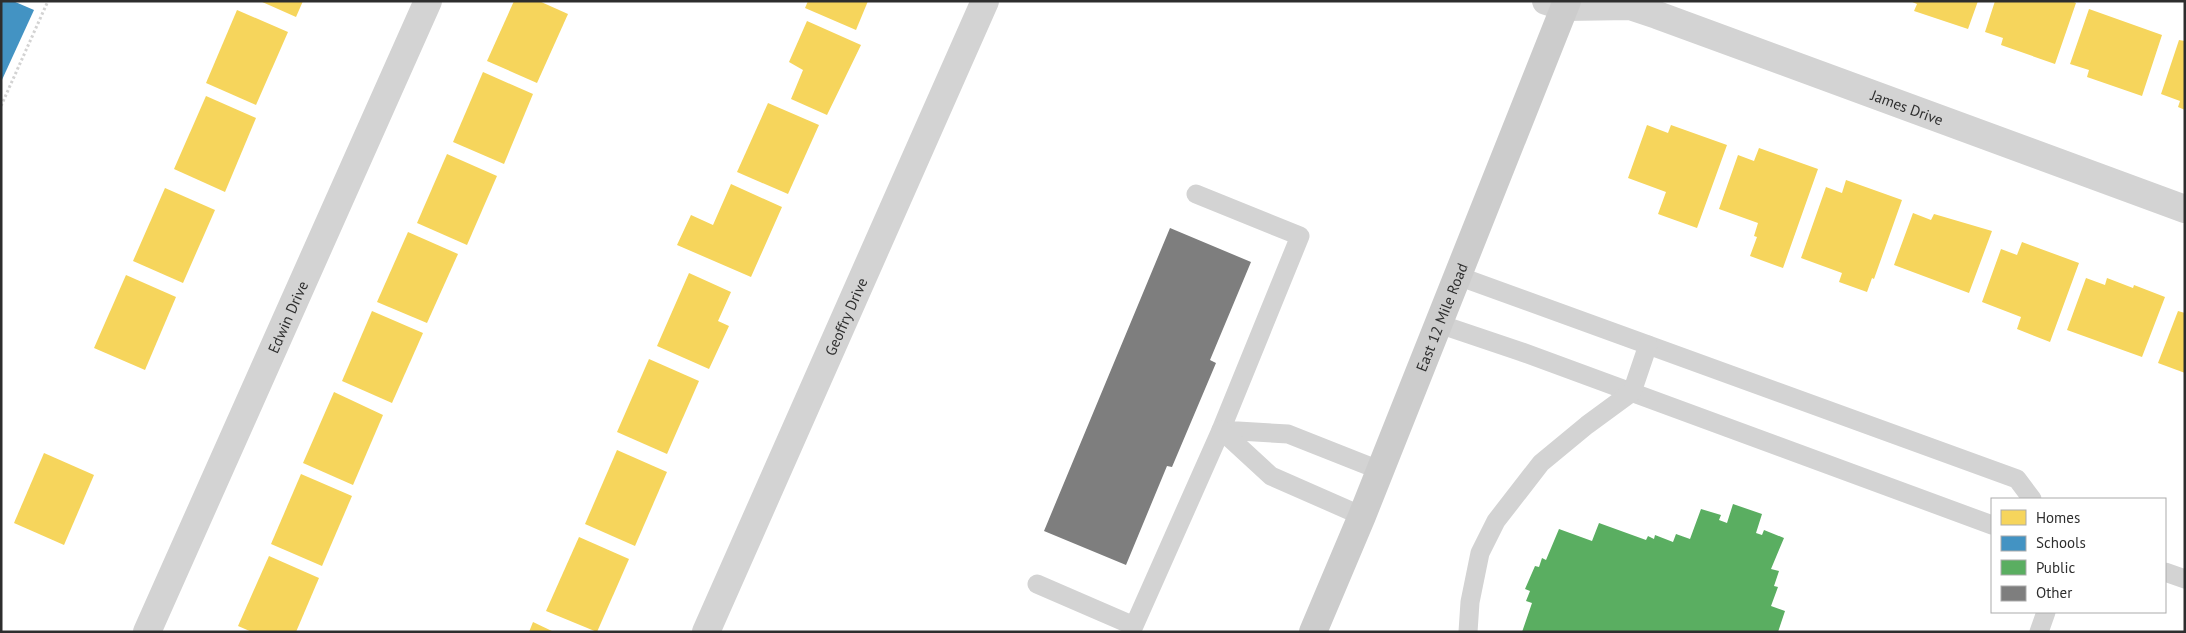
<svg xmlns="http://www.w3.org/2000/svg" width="2186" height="633" font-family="'PT Sans',sans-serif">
<rect width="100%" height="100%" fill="#fff"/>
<g fill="#f6d55c">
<polygon points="260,1 303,1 296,17"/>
<polygon points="514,1 539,1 568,14 537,83 487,61"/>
<polygon points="808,1 868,1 856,30 805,8"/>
<polygon points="1910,1 1978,1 1968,29 1914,11 1917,4"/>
<polygon points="1995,1 2072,1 2076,3 2055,64 2001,45 2003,38 1985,32"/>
<polygon points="2089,9 2162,35 2142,96 2087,77 2089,70 2070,64"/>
<polygon points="237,10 288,32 256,105 206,83"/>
<polygon points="807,21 861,45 827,115 791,99 803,70 789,62"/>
<polygon points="2179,40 2185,41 2185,110 2178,107 2180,101 2161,94"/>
<polygon points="483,72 533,94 504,164 453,142"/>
<polygon points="206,96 256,118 225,192 174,169"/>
<polygon points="768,103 819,125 788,194 737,172"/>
<polygon points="1647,125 1668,133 1671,125 1727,145 1697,228 1658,214 1666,192 1628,178"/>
<polygon points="1759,148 1818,169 1783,268 1750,256 1757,237 1754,236 1758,223 1719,209 1738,155 1754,161"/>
<polygon points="447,154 497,176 467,245 417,223"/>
<polygon points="1846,180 1902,200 1874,279 1872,278 1867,292 1839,282 1842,273 1801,258 1826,187 1842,193"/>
<polygon points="731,184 782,207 751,277 677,245 691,215 713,225"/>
<polygon points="165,188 215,210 183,283 133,261"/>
<polygon points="1913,213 1931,220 1934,214 1992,231 1969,293 1894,265"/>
<polygon points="408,232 458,254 427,323 377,302"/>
<polygon points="2022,242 2079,263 2050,342 2017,329 2021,317 1982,302 2001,249 2017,255"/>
<polygon points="689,273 731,292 718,321 729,326 709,369 657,346"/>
<polygon points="126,275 176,297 145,370 94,348"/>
<polygon points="2086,278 2105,285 2107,278 2133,288 2134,285 2165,297 2142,357 2067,330"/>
<polygon points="372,311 423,333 392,403 342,381"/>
<polygon points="2178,311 2185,313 2185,373 2158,363"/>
<polygon points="649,359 699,381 667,454 617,432"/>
<polygon points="334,392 383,415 353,485 303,463"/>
<polygon points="617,450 667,472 635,546 585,524"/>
<polygon points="44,453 94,475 64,545 14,523"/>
<polygon points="301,474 352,496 322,566 271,544"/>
<polygon points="579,537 629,559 597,632 546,611"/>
<polygon points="269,556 319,578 296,632 252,632 238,626"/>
<polygon points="533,622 554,632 529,632"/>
</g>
<polygon fill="#4393c3" points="1,1 13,1 34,10 1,82"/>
<polygon fill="#5aae61" points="1733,504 1762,514 1756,533 1762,535 1764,530 1784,538 1771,569 1779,571 1774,586 1778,587 1771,606 1785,611 1778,632 1522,632 1532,603 1526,601 1530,591 1525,589 1535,566 1539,567 1542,558 1546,560 1559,529 1592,541 1599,523 1646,540 1648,536 1654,539 1655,535 1673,542 1676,534 1690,539 1701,509 1721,515 1719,520 1727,523"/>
<polygon fill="#7e7e7e" points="1170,228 1251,262 1210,360 1216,363 1172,467 1167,466 1126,565 1044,531"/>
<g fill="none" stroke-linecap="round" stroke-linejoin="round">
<polyline stroke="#d3d3d3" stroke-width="3" stroke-dasharray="2.5 2.5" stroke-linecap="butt" points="1,106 48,1"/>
<g stroke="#d3d3d3" stroke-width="19">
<polyline points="1196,194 1300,236 1221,430 1288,434 1379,470"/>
<polyline points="1458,276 2017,479 2032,499"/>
<polyline points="1439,324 1522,352 1992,525"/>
<polyline points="2165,572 2185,579"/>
<polyline points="1037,584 1134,626 1221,430 1271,476 1362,516"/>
<polyline points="1468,632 1470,602 1480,553 1496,521 1541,463 1587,425 1632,392 1648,345"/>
<polyline points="2039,632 2046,612"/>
</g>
<g stroke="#d3d3d3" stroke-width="28">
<path id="s1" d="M1546,1L1565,7L1630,6L1657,15L2185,209"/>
<path id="s2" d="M147,632L428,1"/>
<path id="s3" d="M706,632L985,1"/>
</g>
<path stroke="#ccc" stroke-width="28" id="s4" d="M1313,632L1362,516L1567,1"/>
</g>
<g text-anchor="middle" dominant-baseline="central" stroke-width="5" stroke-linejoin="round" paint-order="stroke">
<g font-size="15" fill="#2e2e2e" stroke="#fff">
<text stroke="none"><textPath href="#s1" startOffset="380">James Drive</textPath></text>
<text stroke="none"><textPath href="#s3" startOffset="345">Geoffry Drive</textPath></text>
<text stroke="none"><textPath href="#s2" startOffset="345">Edwin Drive</textPath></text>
<text stroke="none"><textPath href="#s4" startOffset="340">East 12 Mile Road</textPath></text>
</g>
</g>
<rect width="2186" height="633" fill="none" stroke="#2e2e2e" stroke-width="5"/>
<rect x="1991" y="498" width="175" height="115" fill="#ffffff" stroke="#ababab"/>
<rect x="2001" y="510" width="25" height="15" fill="#f6d55c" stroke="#ababab"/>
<text x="2036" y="523" font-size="15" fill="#2e2e2e">Homes</text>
<rect x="2001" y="536" width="25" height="15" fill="#4393c3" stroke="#ababab"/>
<text x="2036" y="548" font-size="15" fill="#2e2e2e">Schools</text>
<rect x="2001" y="560" width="25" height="15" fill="#5aae61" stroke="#ababab"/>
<text x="2036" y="573" font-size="15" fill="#2e2e2e">Public</text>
<rect x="2001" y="586" width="25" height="15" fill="#7e7e7e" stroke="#ababab"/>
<text x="2036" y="598" font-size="15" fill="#2e2e2e">Other</text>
</svg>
